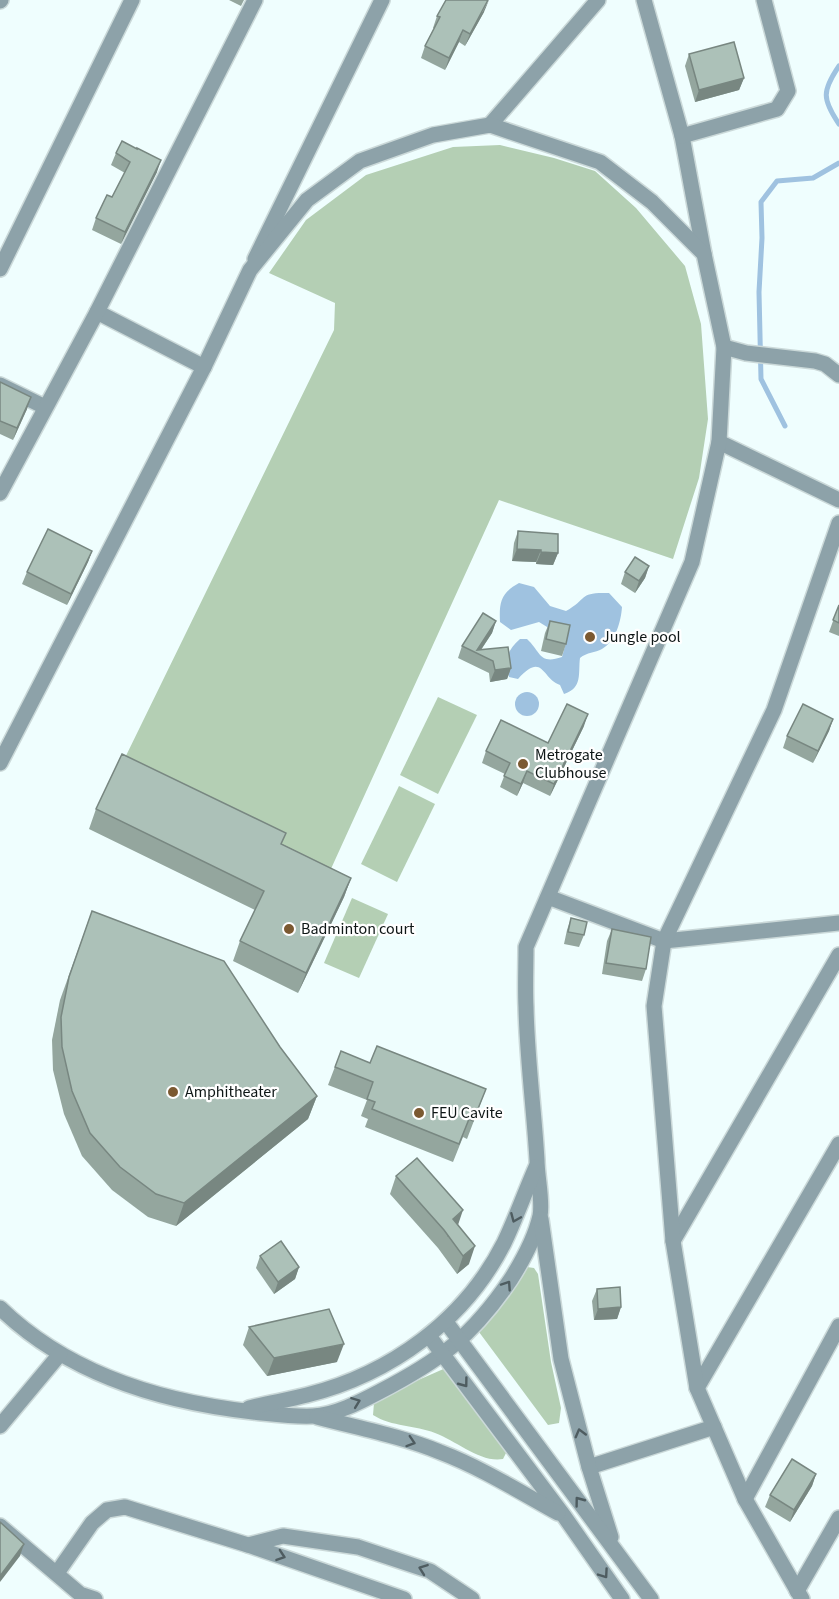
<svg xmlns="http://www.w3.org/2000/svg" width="839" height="1599" font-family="'Source Sans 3',sans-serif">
<rect width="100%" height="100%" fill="#effefe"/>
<g fill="#b4cfb4">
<polygon points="500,145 554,158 595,171 636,208 685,266 701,324 708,419 699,478 673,559 499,500 330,871 120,768 334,330 335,303 269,273 306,220 366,175 453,147"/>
<polygon points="438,697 477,715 438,794 400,775"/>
<polygon points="399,786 435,804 397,882 361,864"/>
<polygon points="352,898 388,914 359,978 324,963"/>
<polygon points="527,1267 534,1268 538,1274 551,1362 561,1408 559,1423 548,1425 479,1332"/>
<path d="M448,1367L508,1449L503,1459C480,1463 457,1441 435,1433C415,1425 392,1427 373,1415L374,1403L391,1392Z"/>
</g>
<g fill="#9fc2e0">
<path d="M519,583L534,587L550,606L566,611C589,598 578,592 609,593L622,607C621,621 616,641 602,649C595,653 587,652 580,658C578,673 583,688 564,694L560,685C542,679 543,651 518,679L509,677C504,661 507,650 520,639H527C541,652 539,665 562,657L568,635L552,630L539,622L511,630L500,622C499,602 501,593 519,583Z"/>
<circle cx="527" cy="704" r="12"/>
</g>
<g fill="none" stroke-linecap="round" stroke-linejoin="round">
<g stroke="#9fc2e0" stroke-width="5">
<path d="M839,66C822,91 822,99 839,124"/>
<polyline points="785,426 761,379 759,292 762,238 761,202 777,181 813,178 839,163"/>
</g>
<g stroke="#cbd9d9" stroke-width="18">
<g id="minor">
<polyline points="644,0 682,136 704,254"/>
<polyline points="0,1 1,0"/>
<polyline points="490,125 598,0"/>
<polyline points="682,136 777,109 788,91 764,0"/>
<polyline points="255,259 382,0"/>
<polyline points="0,269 132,0"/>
<polyline points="97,312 204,367"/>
<polyline points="724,347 746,353 815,361 825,364 839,375"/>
<polyline points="0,385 45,407"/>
<polyline points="719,442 839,500"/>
<polyline points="0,493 97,312 255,0"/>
<polyline points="548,897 664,941 839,923"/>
<polyline points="673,1241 839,955"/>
<polyline points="697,1388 839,1144"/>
<polyline points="589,1467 714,1427"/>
<polyline points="745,1499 839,1326"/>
<polyline points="0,1526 80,1594 95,1599"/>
<polyline points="57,1573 92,1523 107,1510 125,1507 248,1545"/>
<polyline points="797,1591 839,1518"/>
<polyline points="404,1599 248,1545 283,1536 358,1547 430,1571 472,1599"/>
<polyline points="802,1599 745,1499 697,1388 673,1241 654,1006 664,941 774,710 839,523"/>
</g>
</g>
<g stroke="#cbd9d9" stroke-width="18">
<g id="tertiary">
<path d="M0,763L204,367L250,270L307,200L360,161L433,135L490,125L600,162L652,202L704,254L724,347L719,442L692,562L526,947C526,967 525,987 526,1007C527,1058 534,1109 537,1160C537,1176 543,1201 540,1216C535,1238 523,1260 511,1279C472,1337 439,1361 379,1392C360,1402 335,1415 313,1416C294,1417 273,1414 253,1412C161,1402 68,1374 0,1308"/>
<polyline points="541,1219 561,1359 589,1467 611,1537"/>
<polyline points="446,1322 651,1599"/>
<polyline points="429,1336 564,1516 622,1599"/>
<path d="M249,1408C268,1403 288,1400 307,1395C391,1374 465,1320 504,1243C516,1218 525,1192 536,1167"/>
<path d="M317,1417C358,1428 401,1436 440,1452C482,1468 520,1492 558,1513"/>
<polyline points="0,1426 60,1354"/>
</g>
</g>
<use href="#minor" stroke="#8da2a9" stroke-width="15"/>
<use href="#tertiary" stroke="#8da2a9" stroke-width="15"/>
</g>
<g fill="#94a69e">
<polygon points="229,0 244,0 241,6"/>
<polygon points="484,12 465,46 459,42 445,70 421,58 425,46 434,28 433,28 437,16"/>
<polygon points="689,54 744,78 739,90 695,102 685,66"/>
<polygon points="116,153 157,172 121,244 92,230 96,218 112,197 125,173 111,165"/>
<polygon points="0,382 27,409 13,440 0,434"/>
<polygon points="518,531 558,553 553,565 536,564 536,562 512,561 514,543"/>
<polygon points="92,551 88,562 67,605 22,584 27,572"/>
<polygon points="649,566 645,578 635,593 621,584 625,572"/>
<polygon points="839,605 839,636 829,632"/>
<polygon points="496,621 492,633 481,650 511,668 507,679 490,682 489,673 458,658 462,646"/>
<polygon points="550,621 566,644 562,656 541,651 545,633"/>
<polygon points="833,719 829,731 813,763 783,748 787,736"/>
<polygon points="584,726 550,796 523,783 517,796 500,787 505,774 482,763 486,751 548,743"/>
<polygon points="96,809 282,844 351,878 344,897 298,993 233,961 240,941 255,910 89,829"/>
<polygon points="92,911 280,1047 317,1096 308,1119 176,1226 148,1217 112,1190 82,1156 64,1114 53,1070 52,1040 60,1000"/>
<polygon points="571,918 584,935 579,947 564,944 567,930"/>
<polygon points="612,929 646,969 642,981 602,974 607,941"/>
<polygon points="341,1051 370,1063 486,1089 467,1139 463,1137 453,1162 365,1127 368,1119 361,1116 367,1100 328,1085"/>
<polygon points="396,1176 458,1225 469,1264 457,1274 438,1248 390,1194"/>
<polygon points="260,1256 299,1267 295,1279 274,1294 256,1268"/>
<polygon points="597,1289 621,1307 617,1319 594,1320 592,1301"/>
<polygon points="249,1327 337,1362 267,1376 243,1345"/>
<polygon points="816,1474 812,1486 790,1522 765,1507 770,1495"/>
</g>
<g fill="#788781">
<polygon points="489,0 484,12 465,46 470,34"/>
<polygon points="463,30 459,42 445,70 449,58"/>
<polygon points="744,78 739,90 695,102 699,90"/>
<polygon points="161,160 157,172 121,244 125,232"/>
<polygon points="31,397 27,409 13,440 17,428"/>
<polygon points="517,549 541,550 536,562 512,561"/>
<polygon points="92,551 88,562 67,605 71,594"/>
<polygon points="541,552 558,553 553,565 536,564"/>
<polygon points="649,566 645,578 635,593 639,581"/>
<polygon points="496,621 492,633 478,654 477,650"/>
<polygon points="511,668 507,679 490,682 495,670"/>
<polygon points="588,714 584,726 550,796 554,784"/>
<polygon points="833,719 829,731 813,763 818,751"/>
<polygon points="527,771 523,783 517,796 521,784"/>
<polygon points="351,878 344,897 298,993 306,973"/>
<polygon points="317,1096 308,1119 176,1226 184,1203"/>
<polygon points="463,1210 457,1228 447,1237 453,1219"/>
<polygon points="475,1246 469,1264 457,1274 463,1256"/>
<polygon points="299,1267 295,1279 274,1294 278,1282"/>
<polygon points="621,1307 617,1319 594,1320 598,1309"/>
<polygon points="344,1344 337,1362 267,1376 274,1358"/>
<polygon points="816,1474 812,1486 790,1522 794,1510"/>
<polygon points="24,1544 20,1556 0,1582 0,1576"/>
</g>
<g fill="#acc1b8" stroke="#788781" stroke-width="1.5">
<polygon points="446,0 488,0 470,34 463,30 449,58 425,46 440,17 437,16"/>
<polygon points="734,42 744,78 699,90 689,54"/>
<polygon points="122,141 137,149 137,148 161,160 125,232 96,218 107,195 112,197 130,162 116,153"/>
<polygon points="0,382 31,397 17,428 0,421"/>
<polygon points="48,529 92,551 71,594 27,572"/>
<polygon points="518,531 558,534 558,553 541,552 541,550 517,549"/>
<polygon points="635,557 649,566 639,581 625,572"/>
<polygon points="839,605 839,623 833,620"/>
<polygon points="483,613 496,621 477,650 508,647 511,668 495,670 493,661 462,646"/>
<polygon points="550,621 570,625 566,644 546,639"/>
<polygon points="567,704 588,714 554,784 527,771 521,784 504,776 510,763 486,751 501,720 548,743"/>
<polygon points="803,704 833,719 818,751 787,736"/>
<polygon points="122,754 286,833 281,844 351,878 306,973 240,941 264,891 96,809"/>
<polygon points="92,911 224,961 280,1047 317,1096 184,1203 156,1194 120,1167 90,1133 72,1091 62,1047 61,1017 69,977"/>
<polygon points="571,918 587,922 584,935 568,932"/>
<polygon points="612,929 651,937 646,969 606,963"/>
<polygon points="377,1046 486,1089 473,1121 469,1119 459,1144 372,1109 375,1102 367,1099 373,1082 335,1067 341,1051 370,1063"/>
<polygon points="417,1158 463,1210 453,1219 475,1246 463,1256 444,1230 396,1176"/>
<polygon points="281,1241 299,1267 278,1282 260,1256"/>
<polygon points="620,1287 621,1307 598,1309 597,1289"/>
<polygon points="329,1309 344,1344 274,1358 249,1327"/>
<polygon points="792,1459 816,1474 794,1510 770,1495"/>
<polygon points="0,1522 24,1544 0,1576"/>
</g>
<defs><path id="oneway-chevron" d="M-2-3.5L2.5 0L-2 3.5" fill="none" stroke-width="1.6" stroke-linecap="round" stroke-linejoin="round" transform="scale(1.5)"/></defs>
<g stroke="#4e5c60">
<use href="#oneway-chevron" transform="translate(515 1218) rotate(113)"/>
<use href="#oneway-chevron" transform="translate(507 1285) rotate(-56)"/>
<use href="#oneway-chevron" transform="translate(464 1383) rotate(53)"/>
<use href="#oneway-chevron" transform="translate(356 1402) rotate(-21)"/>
<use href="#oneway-chevron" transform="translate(580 1433) rotate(-105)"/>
<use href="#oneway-chevron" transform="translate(411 1442) rotate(18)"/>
<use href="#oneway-chevron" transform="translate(579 1501) rotate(-127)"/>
<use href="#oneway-chevron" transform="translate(281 1556) rotate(19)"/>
<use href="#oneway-chevron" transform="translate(423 1569) rotate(-160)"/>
<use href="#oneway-chevron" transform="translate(604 1574) rotate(55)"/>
</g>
<g fill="#7b5931" stroke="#fff" stroke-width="2">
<circle cx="590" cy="637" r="6"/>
<circle cx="523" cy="764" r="6"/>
<circle cx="289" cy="929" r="6"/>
<circle cx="173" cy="1092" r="6"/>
<circle cx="419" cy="1113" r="6"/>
</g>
<g text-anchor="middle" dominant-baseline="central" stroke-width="4.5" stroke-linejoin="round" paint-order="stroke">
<g font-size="16" fill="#0e1616" stroke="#fff" text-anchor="start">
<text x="602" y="637">Jungle pool</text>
<text x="535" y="755">Metrogate<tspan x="535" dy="18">Clubhouse</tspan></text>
<text x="301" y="929">Badminton court</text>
<text x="185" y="1092">Amphitheater</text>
<text x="431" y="1113">FEU Cavite</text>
</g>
</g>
</svg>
